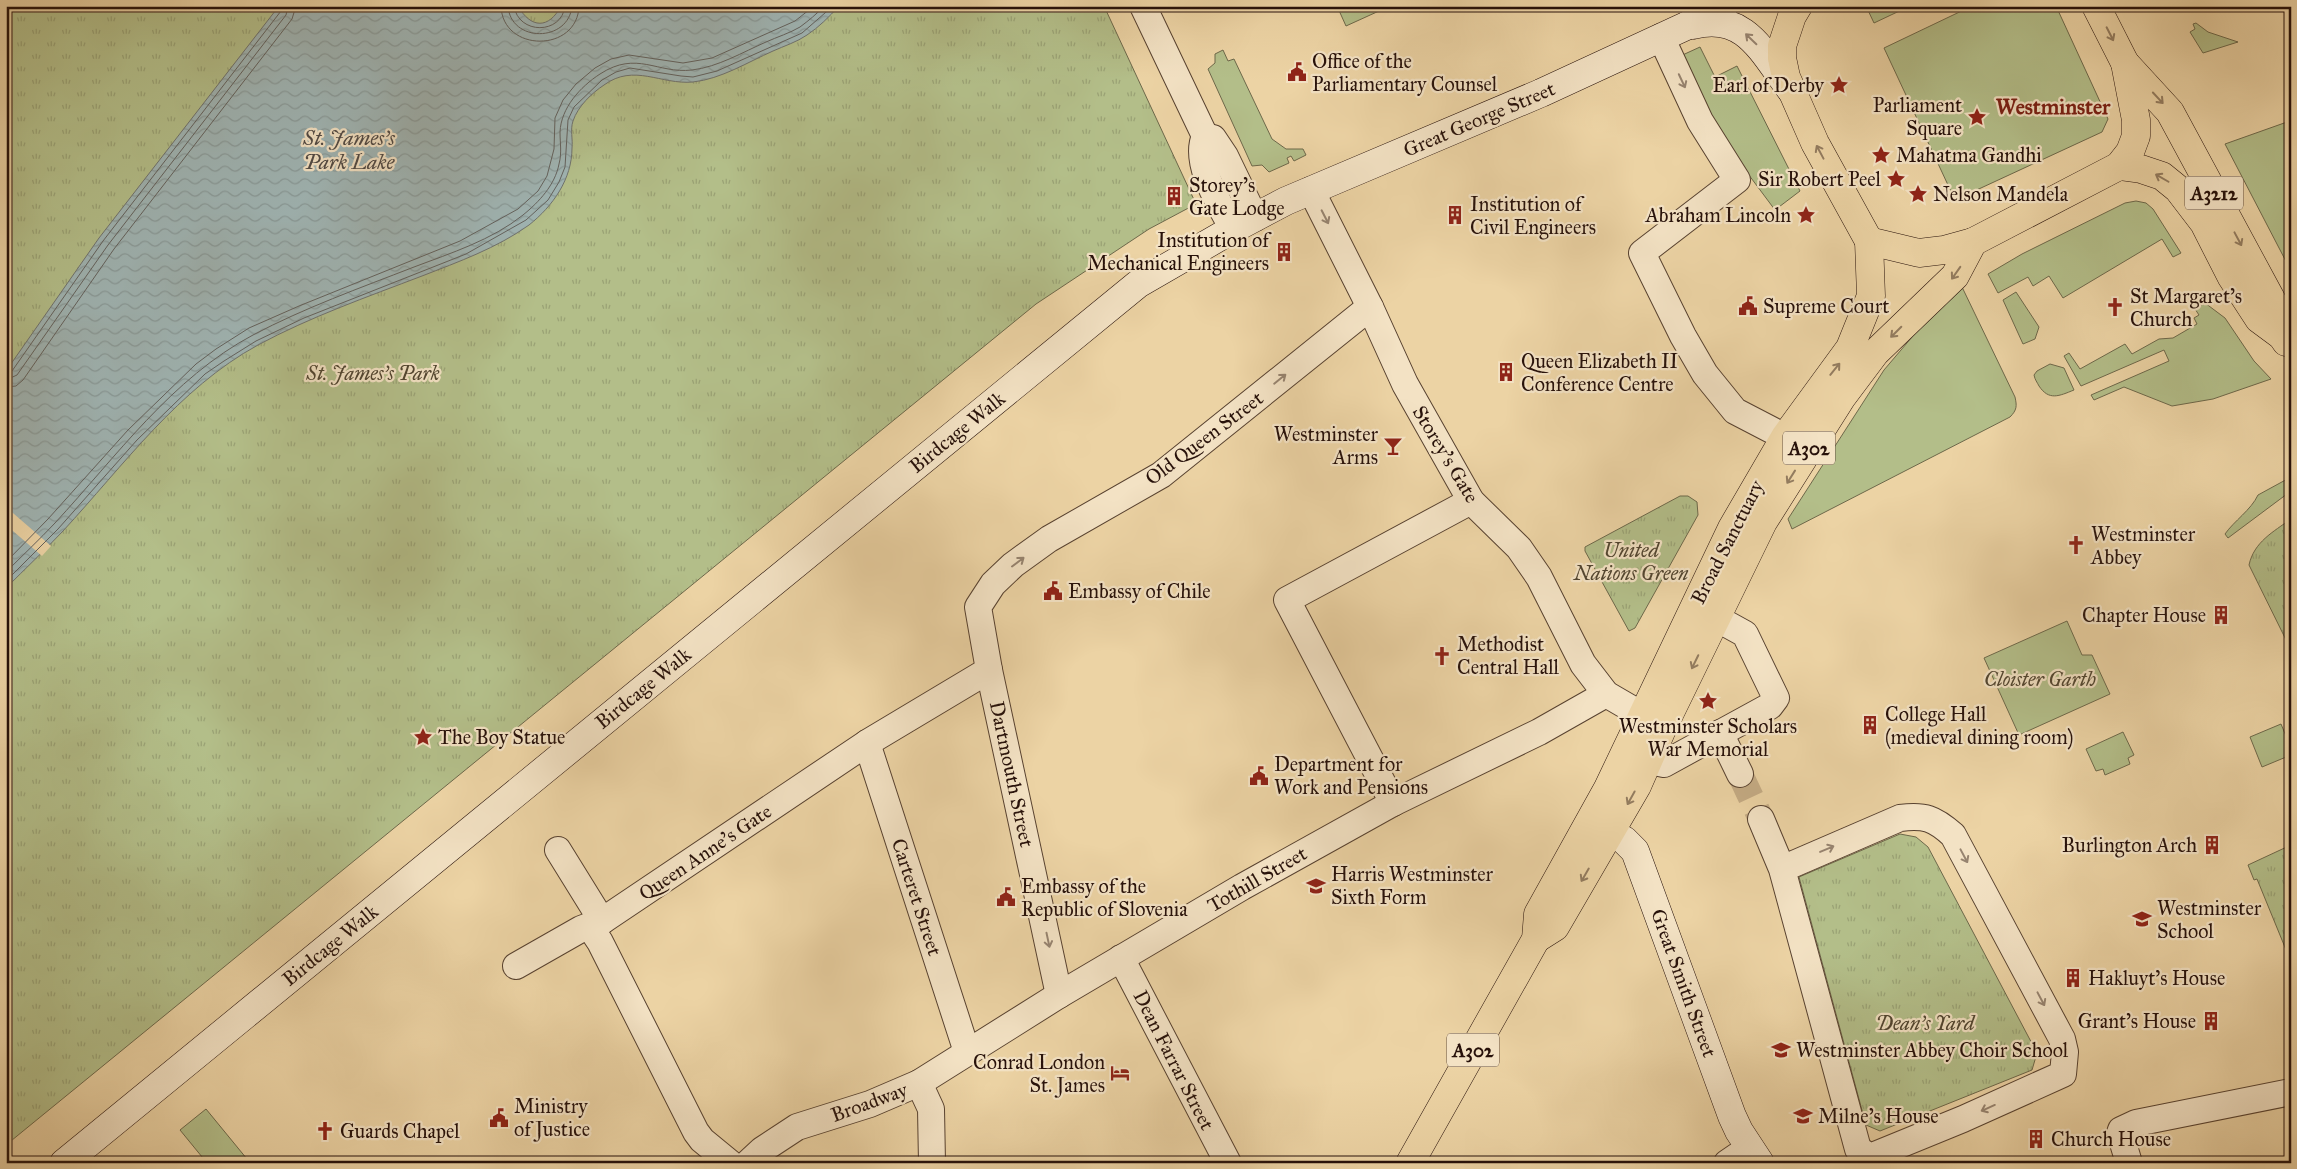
<svg xmlns="http://www.w3.org/2000/svg" width="2297" height="1169" font-family="'IM FELL Great Primer',serif">
<defs>
<pattern id="park-tufts" width="24" height="20" patternUnits="userSpaceOnUse" patternTransform="scale(1.25)"><rect width="24" height="20" fill="#b3be89"/><path d="M3 7l-1-3M5 7V3M7 7l1-3M15 17l-1-3M17 17v-4M19 17l1-3" fill="none" stroke="#9aa275"/></pattern>
<pattern id="water-waves" width="16" height="10" patternUnits="userSpaceOnUse" patternTransform="scale(1.25)"><rect width="16" height="10" fill="#9fb4b3"/><path d="M0 5q4-4 8 0t8 0" fill="none" stroke="#899a99"/></pattern>
</defs>
<rect width="100%" height="100%" fill="#ecd3a4"/>
<filter id="stains"><feTurbulence type="fractalNoise" baseFrequency=".004" numOctaves="4"/><feColorMatrix values="0 0 0 0 .2 0 0 0 0 .09 0 0 0 0 .02 0 0 0 .5 -.17"/></filter>
<radialGradient id="worn" r=".72"><stop offset=".6" stop-color="#630" stop-opacity="0"/><stop offset="1" stop-color="#630" stop-opacity=".3"/></radialGradient>
<g fill="#b3be89" stroke="#6d684a">
<polygon points="1337,6 1390,6 1346,26"/>
<polygon points="1866,6 1910,6 1874,23"/>
<polygon points="1972,6 2056,6 2108,119 2102,132 1955,200 1884,48"/>
<polygon points="2196,23 2208,32 2238,42 2203,53 2190,32 2195,29 2193,24"/>
<polygon points="1700,47 1715,77 1737,66 1800,191 1775,210 1722,139 1676,58"/>
<polygon points="1223,50 1228,61 1234,59 1272,139 1286,149 1303,149 1306,155 1294,161 1291,156 1287,158 1289,163 1269,172 1262,165 1252,166 1208,69 1215,63 1215,54"/>
<polygon points="2287,122 2291,133 2291,271 2225,144"/>
<polygon points="2136,201 2146,203 2153,209 2181,253 2173,257 2162,239 2063,298 2049,276 2033,286 2028,277 1998,293 1988,274 2022,254 2125,203"/>
<path d="M1962,287L2015,397C2017,406 2017,410 2010,417L1792,529L1788,519L1884,370L1918,330Z"/>
<polygon points="2016,292 2039,327 2035,339 2023,344 2003,300"/>
<polygon points="2205,303 2225,318 2254,361 2271,379 2213,399 2172,406 2124,387 2094,400 2091,395 2169,361 2164,350 2081,386 2064,356 2069,353 2080,369 2125,344 2132,354 2159,339 2173,338 2197,324 2194,318 2199,315 2195,309"/>
<path d="M2050,364L2064,368L2074,390C2059,396 2049,401 2039,386C2037,382 2035,380 2034,375L2037,371Z"/>
<path d="M2291,477V491L2228,538L2225,534C2234,521 2251,510 2258,495Z"/>
<polygon points="2067,621 2082,655 2092,655 2110,694 2019,735 1984,658"/>
<polygon points="2281,724 2291,748 2291,755 2262,767 2250,737"/>
<polygon points="2123,732 2134,755 2128,758 2130,764 2105,775 2103,769 2096,771 2086,749"/>
<polygon points="206,1109 247,1159 242,1163 207,1163 180,1130"/>
</g>
<g fill="url(#park-tufts)" stroke="#6d684a">
<polygon points="6,6 1104,6 1196,204 1149,229 1036,304 6,1145"/>
<polygon points="1680,496 1688,496 1697,502 1698,515 1635,628 1629,631 1585,551 1585,547"/>
<path d="M2291,519V650L2249,565C2254,542 2273,532 2291,519Z"/>
<polygon points="1900,834 1916,837 1928,847 2037,1053 2032,1070 1880,1131 1866,1125 1799,877"/>
<polygon points="2291,845 2291,962 2257,879 2254,880 2248,865"/>
</g>
<path fill="url(#water-waves)" stroke="#6f736f" d="M279,6H518C531,29 549,29 561,6H839C829,17 819,27 807,35C797,42 784,46 773,51C748,62 721,79 693,82C661,85 634,63 604,85C592,93 578,106 573,121C570,130 573,139 572,148C572,179 553,206 529,225C497,248 458,262 422,276C367,297 310,317 258,345C179,388 123,466 63,531C45,550 25,569 6,588V371L99,238Z"/>
<polygon fill="#ecd3a4" points="6,507 51,546 42,556 6,525"/>
<g fill="none" stroke-linecap="round" stroke-linejoin="round">
<g stroke="#63625e" stroke-width="1">
<path d="M501,6C502,53 578,53 579,6"/>
<path d="M508,6C510,43 569,43 572,6"/>
<path d="M514,6C518,35 562,35 565,6"/>
<polyline points="6,374 12,371 103,241 281,11 282,6"/>
<polyline points="6,380 17,375 108,245 286,15 288,6"/>
<polyline points="6,387 16,386 23,380 114,249 292,19 296,6"/>
<polyline points="6,562 48,519 128,430 196,364 216,349 249,328 299,306 460,241 518,209 538,191 547,176 554,149 555,118 563,100 576,84 595,68 611,59 629,55 683,63 712,58 795,21 814,6"/>
<path d="M6,572C22,556 39,540 55,523C116,457 172,378 253,335C304,308 360,288 414,267C451,253 492,240 523,215C539,202 555,185 559,164C562,153 560,143 560,132C561,108 580,87 600,74C637,50 657,74 692,70C718,67 743,52 766,42C777,37 790,33 800,27C808,21 817,14 824,6"/>
<polyline points="6,581 58,529 137,440 205,374 224,361 256,341 304,318 466,254 526,220 548,200 559,182 565,167 568,120 574,107 602,80 616,72 630,68 681,76 693,77 717,71 802,33 833,6"/>
</g>
<polyline stroke="#c5ac85" stroke-width="26" stroke-dasharray="26 13" stroke-linecap="butt" points="1740,774 1761,819"/>
<g stroke="#584230" stroke-width="28">
<g id="street">
<path d="M1143,6L1205,136C1193,163 1220,205 1233,229"/>
<polyline points="1661,37 1700,121 1737,180 1642,253 1683,336 1705,374 1735,411 1785,437"/>
<polyline points="1205,136 1213,138 1225,156 1255,218"/>
<polyline points="1311,190 1370,307 1405,384 1471,501 1519,548 1539,577 1583,664 1606,694 1661,726"/>
<polyline points="989,670 1059,995"/>
<polyline points="1720,733 1740,774"/>
<polyline points="867,743 967,1052"/>
<polyline points="1650,761 1664,764 1770,706 1776,698 1745,634 1716,618"/>
<polyline points="1393,803 1287,600 1471,501"/>
<path d="M1761,819L1782,869L1858,1149L1870,1157L1963,1119L2063,1074L2065,1052L2062,1039L1953,835C1934,818 1925,815 1900,818L1782,869"/>
<polyline points="558,850 602,921"/>
<polyline points="590,927 600,942 696,1132 702,1140 730,1163"/>
<polyline points="1121,958 1228,1163"/>
<polyline points="516,966 581,929 602,921 867,743 989,670 978,607 993,584 1013,565 1049,539 1161,475 1370,307"/>
<polyline points="919,1083 931,1109 932,1163"/>
<polyline points="748,1163 762,1150 797,1127 870,1104 919,1083 1059,995 1242,887 1393,803 1539,732 1606,694"/>
<polyline points="1727,1163 1749,1148"/>
<polyline points="2129,1163 2120,1133 2121,1130 2136,1123 2291,1092"/>
</g>
</g>
<g stroke="#27110a" stroke-width="29">
<g id="secondary">
<path d="M1693,25C1746,11 1763,54 1791,90"/>
<polyline points="1590,822 1624,840 1635,851 1732,1116 1739,1131 1760,1163"/>
<polyline points="64,1163 1138,284 1233,229 1286,201 1541,93 1686,26 1724,6"/>
</g>
</g>
<g stroke="#27110a" stroke-width="29">
<g id="primary">
<polyline points="1798,6 1792,16 1782,46 1782,58 1786,77 1815,143 1869,241 1919,253 1944,250 1973,242 2119,166 2130,152 2136,136 2136,120 2125,63 2096,6"/>
<polyline points="2125,63 2170,112 2277,310 2282,336"/>
<polyline points="2119,166 2141,169 2162,176 2178,189 2204,223 2231,276 2259,319 2282,336 2286,342"/>
<polyline points="1536,939 1555,927 1637,786 1663,727 1763,522 1842,397 1875,353 1955,276 1973,242"/>
<polyline points="1410,1163 1536,939 1538,914 1608,788 1732,528 1785,437 1850,348 1871,296 1869,241"/>
</g>
</g>
<use href="#street" stroke="#f3e2c4" stroke-width="26"/>
<use href="#secondary" stroke="#f3e2c4" stroke-width="28"/>
<use href="#primary" stroke="#ecd3a4" stroke-width="28"/>
</g>
<defs><path id="oneway-shaft" d="M-6 0H5M1.5-3L5.5 0L1.5 3" fill="none" stroke-width="1.6" stroke-linecap="round" stroke-linejoin="round" transform="scale(1.25)"/></defs>
<g stroke="#937c5f">
<use href="#oneway-shaft" transform="translate(2110 34) rotate(63)"/>
<use href="#oneway-shaft" transform="translate(2158 98) rotate(47)"/>
<use href="#oneway-shaft" transform="translate(1820 152) rotate(-118)"/>
<use href="#oneway-shaft" transform="translate(2162 178) rotate(-150)"/>
<use href="#oneway-shaft" transform="translate(2238 239) rotate(62)"/>
<use href="#oneway-shaft" transform="translate(1956 273) rotate(125)"/>
<use href="#oneway-shaft" transform="translate(1896 332) rotate(135)"/>
<use href="#oneway-shaft" transform="translate(1835 369) rotate(-51)"/>
<use href="#oneway-shaft" transform="translate(1791 477) rotate(122)"/>
<use href="#oneway-shaft" transform="translate(1695 662) rotate(116)"/>
<use href="#oneway-shaft" transform="translate(1631 798) rotate(119)"/>
<use href="#oneway-shaft" transform="translate(1585 875) rotate(120)"/>
</g>
<g stroke="#978470">
<use href="#oneway-shaft" transform="translate(1751 39) rotate(-136)"/>
<use href="#oneway-shaft" transform="translate(1682 81) rotate(65)"/>
<use href="#oneway-shaft" transform="translate(1325 217) rotate(63)"/>
<use href="#oneway-shaft" transform="translate(1280 379) rotate(-39)"/>
<use href="#oneway-shaft" transform="translate(1018 562) rotate(-37)"/>
<use href="#oneway-shaft" transform="translate(1827 849) rotate(-23)"/>
<use href="#oneway-shaft" transform="translate(1964 856) rotate(62)"/>
<use href="#oneway-shaft" transform="translate(1048 940) rotate(78)"/>
<use href="#oneway-shaft" transform="translate(2041 999) rotate(62)"/>
<use href="#oneway-shaft" transform="translate(1988 1108) rotate(156)"/>
</g>
<defs>
<g id="civic-bare" transform="scale(1.5)"><path d="M-.6-6.5H3V-4.5H.6V-3L4-1V1h2V6H-6V1h2V-1L-.6-3ZM-1.2 2.5V6h2.4V2.5Z" fill="#8f2418" stroke="#f3e2c4" stroke-width="2.5" paint-order="stroke"/></g>
<g id="sight-bare" transform="scale(1.5)"><path d="M0-6L1.8-2.2L6-1.7L2.9 1.2L3.7 5.4L0 3.3L-3.7 5.4L-2.9 1.2L-6-1.7L-1.8-2.2Z" fill="#8f2418" stroke="#f3e2c4" stroke-width="2.5" paint-order="stroke"/></g>
<g id="building-bare" transform="scale(1.5)"><path d="M-4-6H4V6H1V3H-1V6H-4ZM-2.5-4.3h1.7v1.8h-1.7ZM.8-4.3h1.7v1.8H.8ZM-2.5-1h1.7V.8h-1.7ZM.8-1h1.7V.8H.8Z" fill="#8f2418" stroke="#f3e2c4" stroke-width="2.5" paint-order="stroke"/></g>
<g id="church-bare" transform="scale(1.5)"><path d="M-1.2-6h2.4v3.5h3.3v2.4h-3.3V6h-2.4V-.1h-3.3v-2.4h3.3Z" fill="#8f2418" stroke="#f3e2c4" stroke-width="2.5" paint-order="stroke"/></g>
<g id="bar-bare" transform="scale(1.5)"><path d="M-6-5H6L.8 .8V4.5H3.5V6h-7V4.5H-.8V.8Z" fill="#8f2418" stroke="#f3e2c4" stroke-width="2.5" paint-order="stroke"/></g>
<g id="university-bare" transform="scale(1.5)"><path d="M0-5L7-2L0 1L-7-2ZM-4 1L0 2.5L4 1V4Q0 6-4 4Z" fill="#8f2418" stroke="#f3e2c4" stroke-width="2.5" paint-order="stroke"/></g>
<g id="school-bare" transform="scale(1.5)"><path d="M0-5L7-2L0 1L-7-2ZM-4 1L0 2.5L4 1V4Q0 6-4 4Z" fill="#8f2418" stroke="#f3e2c4" stroke-width="2.5" paint-order="stroke"/></g>
<g id="hotel-bare" transform="scale(1.5)"><path d="M-6-4.5h1.5V1H6V5H4.5V3h-9V5H-6ZM-4 0a1.8 1.8 0 1 1 3.6 0ZM.5 0V-2.5h3Q6-2.5 6 0Z" fill="#8f2418" stroke="#f3e2c4" stroke-width="2.5" paint-order="stroke"/></g>
</defs>
<g fill-rule="evenodd">
<use href="#civic-bare" x="1297" y="72"/>
<use href="#sight-bare" x="1839" y="85"/>
<use href="#sight-bare" x="1977" y="117"/>
<use href="#sight-bare" x="1881" y="155"/>
<use href="#sight-bare" x="1896" y="179"/>
<use href="#sight-bare" x="1918" y="194"/>
<use href="#building-bare" x="1174" y="196"/>
<use href="#building-bare" x="1455" y="215"/>
<use href="#sight-bare" x="1806" y="215"/>
<use href="#building-bare" x="1284" y="252"/>
<use href="#civic-bare" x="1748" y="306"/>
<use href="#church-bare" x="2115" y="307"/>
<use href="#building-bare" x="1506" y="372"/>
<use href="#bar-bare" x="1393" y="446"/>
<use href="#church-bare" x="2076" y="545"/>
<use href="#civic-bare" x="1053" y="591"/>
<use href="#building-bare" x="2221" y="615"/>
<use href="#church-bare" x="1442" y="656"/>
<use href="#sight-bare" x="1708" y="701"/>
<use href="#building-bare" x="1870" y="725"/>
<use href="#sight-bare" x="423" y="737"/>
<use href="#civic-bare" x="1259" y="776"/>
<use href="#building-bare" x="2212" y="845"/>
<use href="#university-bare" x="1316" y="886"/>
<use href="#civic-bare" x="1006" y="897"/>
<use href="#school-bare" x="2142" y="919"/>
<use href="#building-bare" x="2073" y="978"/>
<use href="#building-bare" x="2211" y="1021"/>
<use href="#school-bare" x="1781" y="1050"/>
<use href="#hotel-bare" x="1120" y="1073"/>
<use href="#school-bare" x="1803" y="1116"/>
<use href="#civic-bare" x="499" y="1118"/>
<use href="#church-bare" x="325" y="1131"/>
<use href="#building-bare" x="2036" y="1139"/>
</g>
<g text-anchor="middle" dominant-baseline="central" stroke-width="4.5" stroke-linejoin="round" paint-order="stroke">
<g fill="#f3e2c4" stroke="#645042" stroke-width="1">
<rect x="2185" y="176.5" width="58" height="33" rx="4"/>
<rect x="1783" y="431.5" width="52" height="33" rx="4"/>
<rect x="1447" y="1033.5" width="52" height="33" rx="4"/>
</g>
<g font-size="19" font-weight="bold" fill="#27110a">
<text x="2214" y="193">A3212</text>
<text x="1809" y="448">A302</text>
<text x="1473" y="1050">A302</text>
</g>
<g font-size="20" fill="#27110a" stroke="#f3e2c4" text-anchor="start">
<text x="1312" y="61">Office of the<tspan x="1312" dy="23">Parliamentary Counsel</tspan></text>
<text x="1824" y="85" text-anchor="end">Earl of Derby</text>
<text x="1962" y="105" text-anchor="end">Parliament<tspan x="1962" dy="23">Square</tspan></text>
<text x="1896" y="155">Mahatma Gandhi</text>
<text x="1881" y="179" text-anchor="end">Sir Robert Peel</text>
<text x="1189" y="185">Storey's<tspan x="1189" dy="23">Gate Lodge</tspan></text>
<text x="1933" y="194">Nelson Mandela</text>
<text x="1470" y="204">Institution of<tspan x="1470" dy="23">Civil Engineers</tspan></text>
<text x="1791" y="215" text-anchor="end">Abraham Lincoln</text>
<text x="1269" y="240" text-anchor="end">Institution of<tspan x="1269" dy="23">Mechanical Engineers</tspan></text>
<text x="2130" y="296">St Margaret's<tspan x="2130" dy="23">Church</tspan></text>
<text x="1763" y="306">Supreme Court</text>
<text x="1521" y="361">Queen Elizabeth II<tspan x="1521" dy="23">Conference Centre</tspan></text>
<text x="1378" y="434" text-anchor="end">Westminster<tspan x="1378" dy="23">Arms</tspan></text>
<text x="2091" y="534">Westminster<tspan x="2091" dy="23">Abbey</tspan></text>
<text x="1068" y="591">Embassy of Chile</text>
<text x="2206" y="615" text-anchor="end">Chapter House</text>
<text x="1457" y="644">Methodist<tspan x="1457" dy="23">Central Hall</tspan></text>
<text x="1885" y="714">College Hall<tspan x="1885" dy="23">(medieval dining room)</tspan></text>
<text x="1708" y="726" text-anchor="middle">Westminster Scholars<tspan x="1708" dy="23">War Memorial</tspan></text>
<text x="438" y="737">The Boy Statue</text>
<text x="1274" y="764">Department for<tspan x="1274" dy="23">Work and Pensions</tspan></text>
<text x="2197" y="845" text-anchor="end">Burlington Arch</text>
<text x="1331" y="874">Harris Westminster<tspan x="1331" dy="23">Sixth Form</tspan></text>
<text x="1021" y="886">Embassy of the<tspan x="1021" dy="23">Republic of Slovenia</tspan></text>
<text x="2157" y="908">Westminster<tspan x="2157" dy="23">School</tspan></text>
<text x="2088" y="978">Hakluyt’s House</text>
<text x="2196" y="1021" text-anchor="end">Grant’s House</text>
<text x="1796" y="1050">Westminster Abbey Choir School</text>
<text x="1105" y="1062" text-anchor="end">Conrad London<tspan x="1105" dy="23">St. James</tspan></text>
<text x="514" y="1106">Ministry<tspan x="514" dy="23">of Justice</tspan></text>
<text x="1818" y="1116">Milne’s House</text>
<text x="340" y="1131">Guards Chapel</text>
<text x="2051" y="1139">Church House</text>
</g>
<g font-size="20" fill="#27110a" stroke="#f3e2c4">
<text transform="translate(1479 119) rotate(-23)">Great George Street</text>
<text transform="translate(957 432) rotate(-39)">Birdcage Walk</text>
<text transform="translate(1204 438) rotate(-37)">Old Queen Street</text>
<text transform="translate(1446 454) rotate(59)">Storey's Gate</text>
<text transform="translate(1727 542) rotate(-63)">Broad Sanctuary</text>
<text transform="translate(643 688) rotate(-39)">Birdcage Walk</text>
<text transform="translate(1012 774) rotate(78)">Dartmouth Street</text>
<text transform="translate(705 852) rotate(-34)">Queen Anne's Gate</text>
<text transform="translate(1257 879) rotate(-30)">Tothill Street</text>
<text transform="translate(917 897) rotate(72)">Carteret Street</text>
<text transform="translate(330 945) rotate(-39)">Birdcage Walk</text>
<text transform="translate(1684 983) rotate(70)">Great Smith Street</text>
<text transform="translate(1174 1060) rotate(63)">Dean Farrar Street</text>
<text transform="translate(869 1102) rotate(-20)">Broadway</text>
</g>
<g font-size="20" font-style="italic" fill="#514530" stroke="#f3e2c4">
<text x="373" y="373">St. James's Park</text>
<text x="1631" y="550">United<tspan x="1631" dy="23">Nations Green</tspan></text>
<text x="2040" y="679">Cloister Garth</text>
<text x="1925" y="1023">Dean's Yard</text>
</g>
<g font-size="21" font-style="italic" fill="#514a45" stroke="#f3e2c4">
<text x="349" y="138">St. James's<tspan x="349" dy="24">Park Lake</tspan></text>
</g>
<g font-size="22" font-weight="bold" fill="#7a1f14" stroke="#f3e2c4">
<text x="2053" y="106">Westminster</text>
</g>
</g>
<rect width="2297" height="1169" fill="none" stroke="#ecd3a4" stroke-width="25"/>
<rect x="8" y="8" width="2282" height="1154" fill="none" stroke="#27110a" stroke-width="2.5"/>
<rect x="12" y="12" width="2272" height="1144" fill="none" stroke="#27110a"/>
<rect width="100%" height="100%" filter="url(#stains)"/>
<rect width="100%" height="100%" fill="url(#worn)"/>
</svg>
